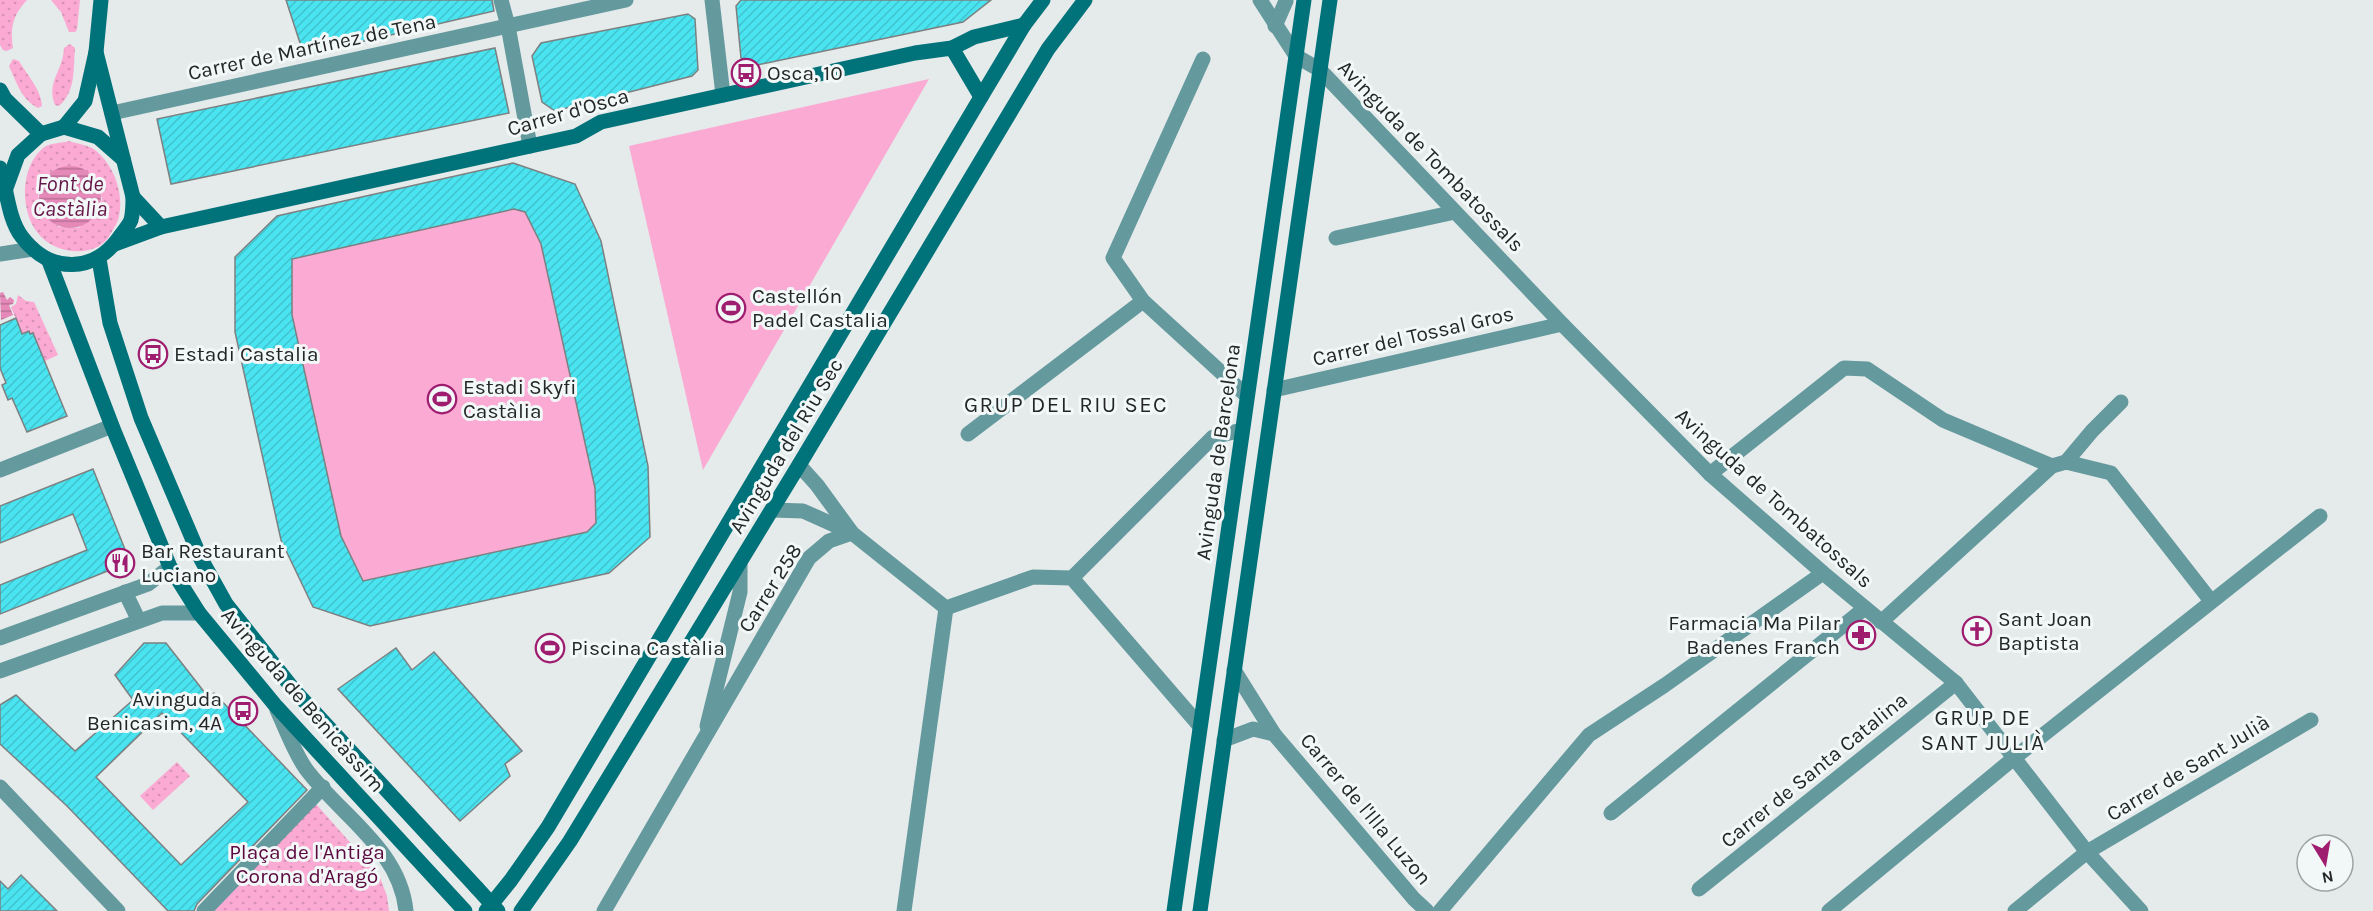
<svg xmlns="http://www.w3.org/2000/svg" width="2373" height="911" font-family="Karla,sans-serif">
<defs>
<pattern id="grass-dots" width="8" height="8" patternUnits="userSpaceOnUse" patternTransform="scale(1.5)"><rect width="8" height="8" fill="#fbaad3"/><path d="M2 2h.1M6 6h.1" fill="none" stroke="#d792b5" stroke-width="1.8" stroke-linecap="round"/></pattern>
<pattern id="water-rules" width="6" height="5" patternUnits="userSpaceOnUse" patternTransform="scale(1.5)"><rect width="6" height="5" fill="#e589b9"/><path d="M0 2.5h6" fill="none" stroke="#b97096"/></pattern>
<pattern id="building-hatch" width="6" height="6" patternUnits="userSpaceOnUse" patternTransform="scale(1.5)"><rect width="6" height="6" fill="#49e4f0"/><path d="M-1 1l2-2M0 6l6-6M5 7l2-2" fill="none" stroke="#40c3ce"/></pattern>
</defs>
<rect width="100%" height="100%" fill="#e5eaea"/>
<g fill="url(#grass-dots)" fill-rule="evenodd">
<path d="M0,0H27C13,15 10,27 13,48L7,51L3,50L0,45Z"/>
<polygon points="51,0 80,0 77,30 75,32 69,32 61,12"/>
<path d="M70,44L75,48C73,71 76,91 59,106L55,105C46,81 63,72 64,48Z"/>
<path d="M13,59L19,61C27,75 41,89 42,106L38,108C21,99 17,83 9,66Z"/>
<path d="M69,141C77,144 89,145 95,150C114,165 124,193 119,216C118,222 114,228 111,233C98,260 53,255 37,232C20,209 20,168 43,148C49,143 62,143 69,141ZM46,177L97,180L102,199L95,217L78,228L59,227L43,214L38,195Z"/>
<polygon points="18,295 26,301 34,302 58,355 45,361 33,333 30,334 29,331 22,334 11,307 16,304"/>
<polygon points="177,762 190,776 153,810 140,796"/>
<polygon points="308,795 379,875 387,896 389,911 196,911"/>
</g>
<g fill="#fbaad3">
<polygon points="929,79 703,470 629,146"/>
<polygon points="513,163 575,184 601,241 649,537 609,573 370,626 313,607 281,540 235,332 235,257 277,216"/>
</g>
<g fill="url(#water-rules)">
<circle cx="70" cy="197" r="31"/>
<polygon points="3,292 7,300 10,297 14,300 13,304 9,305 13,315 1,320 0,293"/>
</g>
<g fill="url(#building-hatch)" stroke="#7c8080" stroke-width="1.5" fill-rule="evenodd">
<polygon points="286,0 492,0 494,11 304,55"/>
<polygon points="741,0 991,0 963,22 752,66 741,58 736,6"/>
<polygon points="688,14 695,19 698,70 692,76 555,111 542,102 532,56 541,43"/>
<polygon points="495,48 509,113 171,184 157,119"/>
<path d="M513,163L575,184L601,241L648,466L650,537L609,573L370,626L313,607L281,540L235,332V257L277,216ZM514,209L525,212L541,244L595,488L596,523L587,532L363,581L341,536L292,315V259Z"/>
<polygon points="16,318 22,334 29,331 30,334 33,333 67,416 27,432 12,398 8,400 2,385 6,383 0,368 0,325"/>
<polygon points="93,469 130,562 0,614 0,585 87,550 73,514 0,543 0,506"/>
<path d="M144,643H166L209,698L214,693L307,790L197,904L194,911H168L67,806L0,744V705L16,695L75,751L133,700L115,675ZM162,713L248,802L181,865L96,777Z"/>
<polygon points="396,648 412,670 434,652 522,751 505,764 510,776 460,821 338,689"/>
<polygon points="21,875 57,911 0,911 0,881 8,889"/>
</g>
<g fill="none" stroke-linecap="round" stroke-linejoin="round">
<g stroke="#64999e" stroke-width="15">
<polyline points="501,0 508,26 530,146"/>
<polyline points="712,0 723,95"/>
<polyline points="1260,0 1296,56 1320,70 1562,324 1710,474 1823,573 1956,683 2087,852 2141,911"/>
<polyline points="1275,26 1286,1"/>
<polyline points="1203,59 1113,258 1143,301 1247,396"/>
<polyline points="112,113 626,0"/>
<polyline points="1336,238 1455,212"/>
<polyline points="0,254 33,249"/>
<polyline points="1274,390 1562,324"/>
<polyline points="968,434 1143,301"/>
<polyline points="2066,462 2092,431 2121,402"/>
<polyline points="799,465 817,485 852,533"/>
<polyline points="0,470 112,426"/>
<polyline points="1710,474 1844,368 1867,369 1943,420 2052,466 2066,462 2111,473 2211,601"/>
<polyline points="772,510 803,511 852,533 946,608 1033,577 1072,578 1199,725"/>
<polyline points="1072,578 1213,437 1242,430"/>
<polyline points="125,592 139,621"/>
<polyline points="1881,622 2052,466"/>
<polyline points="0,638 148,584 170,567"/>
<polyline points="1234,670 1274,734 1414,899 1427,911"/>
<polyline points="0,671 162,613 199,613"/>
<path d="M277,710C286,729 294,752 306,769C340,815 400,849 406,911"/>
<polyline points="707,726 740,592 740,563"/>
<polyline points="1224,740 1253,729 1274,734"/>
<polyline points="0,787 118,911"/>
<polyline points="1611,813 1865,608"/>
<polyline points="1699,889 1956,683"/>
<polyline points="204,911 323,787"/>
<polyline points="604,911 809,558 829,541 852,533"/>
<polyline points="904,911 946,608"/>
<polyline points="1440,911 1589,735 1665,685 1823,573"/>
<polyline points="1829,911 2014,758 2320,516"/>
<polyline points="2015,911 2087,852 2311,720"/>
</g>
<g stroke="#007279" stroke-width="15">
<polyline points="952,48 981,97"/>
<polyline points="0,90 5,99 41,134"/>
<polyline points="64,127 85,101 96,52 101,0"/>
<path d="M0,168C7,189 8,219 22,237C50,274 95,274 121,235C124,231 129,225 131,220C133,213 133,204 133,197L96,52"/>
<polyline points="6,188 18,155 41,134 64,127 98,137 123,159"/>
<polyline points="133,197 161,227"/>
<polyline points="115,244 161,227 576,136 601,122 915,53 952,48 974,37 1024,25"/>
<polyline points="99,259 110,323 141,418 201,559 226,604 294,690 477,888"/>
<polyline points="49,261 112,426 170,567 199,613 275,705 465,911"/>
<polyline points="486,911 511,880 548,827 981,97 1024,25 1043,0"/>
<polyline points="521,911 570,841 799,465 1048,49 1085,0"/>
<polyline points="1174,911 1304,0"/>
<polyline points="1200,911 1330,0"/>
</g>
<polyline stroke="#007279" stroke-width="15" points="477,888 498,911"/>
</g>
<defs>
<g id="bus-ring" transform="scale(1.5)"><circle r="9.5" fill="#f2f7f8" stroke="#9f1d6f" stroke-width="1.5"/><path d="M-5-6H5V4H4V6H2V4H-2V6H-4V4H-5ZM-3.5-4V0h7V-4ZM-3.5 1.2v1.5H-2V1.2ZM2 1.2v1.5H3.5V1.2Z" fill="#9f1d6f"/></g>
<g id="stadium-ring" transform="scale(1.5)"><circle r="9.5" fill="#f2f7f8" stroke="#9f1d6f" stroke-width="1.5"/><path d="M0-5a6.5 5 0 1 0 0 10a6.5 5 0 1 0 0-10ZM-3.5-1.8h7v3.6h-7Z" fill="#9f1d6f"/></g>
<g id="restaurant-ring" transform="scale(1.5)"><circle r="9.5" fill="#f2f7f8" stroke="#9f1d6f" stroke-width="1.5"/><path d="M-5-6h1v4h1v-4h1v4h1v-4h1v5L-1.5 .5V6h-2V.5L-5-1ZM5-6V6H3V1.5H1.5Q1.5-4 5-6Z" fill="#9f1d6f"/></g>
<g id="church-ring" transform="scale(1.5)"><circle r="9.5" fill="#f2f7f8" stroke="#9f1d6f" stroke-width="1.5"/><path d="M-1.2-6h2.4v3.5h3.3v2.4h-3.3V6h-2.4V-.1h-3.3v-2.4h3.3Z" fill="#9f1d6f"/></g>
<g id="pharmacy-ring" transform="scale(1.5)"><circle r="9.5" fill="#f2f7f8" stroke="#9f1d6f" stroke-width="1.5"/><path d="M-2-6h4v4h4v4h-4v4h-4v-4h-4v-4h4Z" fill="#9f1d6f"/></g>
</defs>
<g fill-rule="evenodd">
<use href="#bus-ring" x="746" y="73"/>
<use href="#stadium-ring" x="731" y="308"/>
<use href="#bus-ring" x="153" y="354"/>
<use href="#stadium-ring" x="442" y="399"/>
<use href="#restaurant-ring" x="120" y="563"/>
<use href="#church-ring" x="1977" y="631"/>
<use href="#pharmacy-ring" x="1861" y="635"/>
<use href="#stadium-ring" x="550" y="648"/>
<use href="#bus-ring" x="243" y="711"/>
</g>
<g text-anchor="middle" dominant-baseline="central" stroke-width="6" stroke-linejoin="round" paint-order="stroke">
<g font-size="21" fill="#242626" stroke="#f2f7f8">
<text transform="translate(312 47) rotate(-12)">Carrer de Martínez de Tena</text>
<text transform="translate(568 112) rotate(-16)">Carrer d'Osca</text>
<text transform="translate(1431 156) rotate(46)">Avinguda de Tombatossals</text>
<text transform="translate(1413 336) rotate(-13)">Carrer del Tossal Gros</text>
<text transform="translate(786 446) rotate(-59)">Avinguda del Riu Sec</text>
<text transform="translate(1218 452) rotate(-82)">Avinguda de Barcelona</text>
<text transform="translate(1774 498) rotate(42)">Avinguda de Tombatossals</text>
<text transform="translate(770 588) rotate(-58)">Carrer 258</text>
<text transform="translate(303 700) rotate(49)">Avinguda de Benicàssim</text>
<text transform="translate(2188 768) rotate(-31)">Carrer de Sant Julià</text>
<text transform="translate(1814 770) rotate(-39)">Carrer de Santa Catalina</text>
<text transform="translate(1366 809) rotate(50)">Carrer de l'Illa Luzon</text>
</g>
<g font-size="21" fill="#242626" stroke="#f2f7f8" text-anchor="start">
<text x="767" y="73">Osca, 10</text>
<text x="752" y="296">Castellón<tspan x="752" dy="24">Padel Castalia</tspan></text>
<text x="174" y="354">Estadi Castalia</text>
<text x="463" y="387">Estadi Skyfi<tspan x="463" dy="24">Castàlia</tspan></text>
<text x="141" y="551">Bar Restaurant<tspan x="141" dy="24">Luciano</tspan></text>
<text x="1998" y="619">Sant Joan<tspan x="1998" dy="24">Baptista</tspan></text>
<text x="1840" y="623" text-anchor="end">Farmacia Mª Pilar<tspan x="1840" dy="24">Badenes Franch</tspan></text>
<text x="571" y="648">Piscina Castàlia</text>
<text x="222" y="699" text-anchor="end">Avinguda<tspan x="222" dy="24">Benicasim, 4A</tspan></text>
</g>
<g font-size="21" fill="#5b083e" stroke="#f2f7f8">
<text x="307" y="852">Plaça de l'Antiga<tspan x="307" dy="24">Corona d'Aragó</tspan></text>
</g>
<g font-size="22" font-style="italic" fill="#661547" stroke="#f2f7f8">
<text x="70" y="184">Font de<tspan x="70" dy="25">Castàlia</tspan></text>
</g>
<g font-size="22" letter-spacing="1.5" fill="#242626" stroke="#f2f7f8">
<text x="1066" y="405">GRUP DEL RIU SEC</text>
<text x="1983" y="718">GRUP DE<tspan x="1983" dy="25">SANT JULIÀ</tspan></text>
</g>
</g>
<g transform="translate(2325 863) rotate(169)"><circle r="28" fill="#f2f7f8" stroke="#a0a3a4" stroke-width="1.5"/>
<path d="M0-4.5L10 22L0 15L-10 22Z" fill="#9f1d6f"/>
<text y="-9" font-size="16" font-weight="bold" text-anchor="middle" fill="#242626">N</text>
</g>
</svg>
